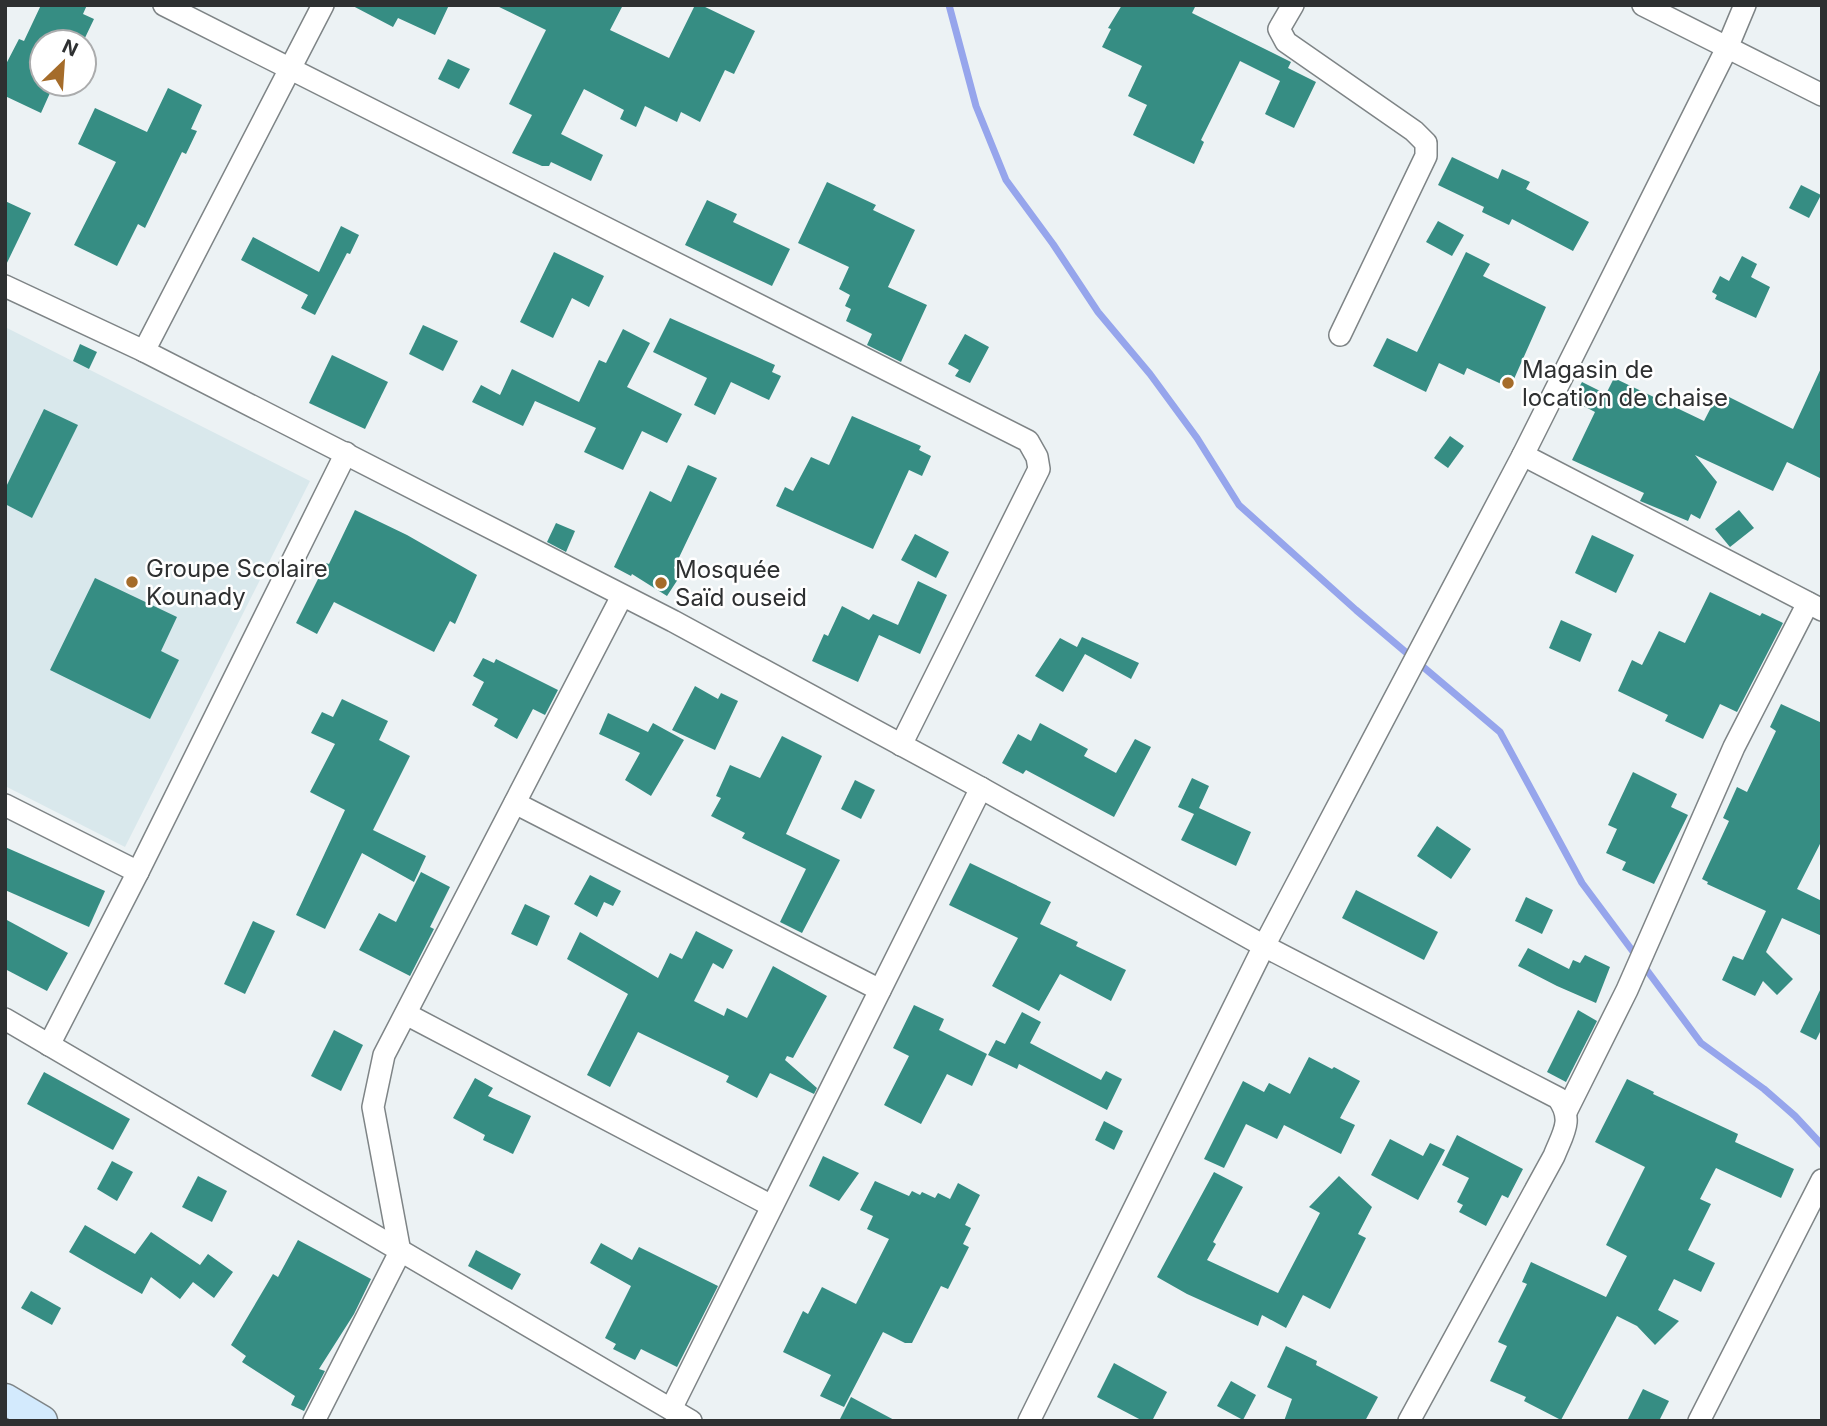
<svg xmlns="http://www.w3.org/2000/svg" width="1827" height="1426" font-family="Inter,sans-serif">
<rect width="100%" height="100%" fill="#ecf2f4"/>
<polygon fill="#d9e8ec" points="5,327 310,481 125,847 5,786"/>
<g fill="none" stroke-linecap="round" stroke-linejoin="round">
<polyline stroke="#96a5ec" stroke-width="7" points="949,5 976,106 1006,180 1053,244 1098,312 1150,374 1197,438 1239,505 1356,610 1500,732 1582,883 1701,1043 1764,1089 1795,1116 1822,1145"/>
</g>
<g fill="#368d83">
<polygon points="41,5 87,5 83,14 94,19 83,42 42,42 42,84 54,84 41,113 5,96 5,66 19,39 24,41"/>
<polygon points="351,5 449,5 435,35 398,18 393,27"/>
<polygon points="495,5 623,5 610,30 669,58 695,5 701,5 755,31 734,74 725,70 700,122 681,112 677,122 645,106 636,127 620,119 624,110 584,89 561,134 603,155 591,181 551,162 549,166 542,166 512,153 532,115 509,104 546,30"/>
<polygon points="1122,5 1196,5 1192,13 1291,62 1288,68 1316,82 1294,128 1265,114 1280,81 1240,61 1201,140 1204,142 1194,164 1133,135 1147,105 1128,96 1142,66 1102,47 1111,29 1108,28"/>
<polygon points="448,59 470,69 459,89 438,79"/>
<polygon points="168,88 202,105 191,129 197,131 186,154 182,152 145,228 138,224 117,266 74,245 116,162 78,144 95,108 147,132"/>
<polygon points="1452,157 1498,179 1502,169 1530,182 1526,189 1589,222 1573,251 1512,219 1509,225 1482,212 1484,207 1438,185"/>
<polygon points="827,182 876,205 873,210 915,230 888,287 927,305 901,362 867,345 872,334 846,321 851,309 845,306 850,295 839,289 849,267 798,243"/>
<polygon points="1801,185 1821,195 1809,218 1789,208"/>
<polygon points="707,200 737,214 733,222 790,249 772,286 685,245"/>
<polygon points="5,201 31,213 5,267"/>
<polygon points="1438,221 1464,235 1452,256 1426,242"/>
<polygon points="341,226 359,235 350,254 347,253 315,315 301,308 308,295 241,260 253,237 319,272"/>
<polygon points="554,252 604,276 589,307 572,298 553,338 520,322"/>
<polygon points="1466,252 1490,264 1483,276 1546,307 1510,388 1467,368 1464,375 1439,363 1426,392 1373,366 1387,338 1417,352"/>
<polygon points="1742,256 1757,264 1751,277 1770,287 1756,318 1715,299 1717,295 1712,292 1720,276 1729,281"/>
<polygon points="670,318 775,365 772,372 781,376 769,400 731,382 715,415 694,405 707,378 653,352"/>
<polygon points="423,325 458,341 443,371 409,354"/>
<polygon points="623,329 650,343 627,387 682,414 667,443 642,431 623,470 584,452 596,428 535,401 523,426 472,402 481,385 500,395 512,369 579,402 599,360 606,363"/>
<polygon points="965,334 989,347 970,383 955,376 959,370 948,364"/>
<polygon points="80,344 97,352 89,369 73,361"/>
<polygon points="332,355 388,382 365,429 309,403"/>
<polygon points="1822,366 1822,479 1787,462 1773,491 1695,455 1717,482 1700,519 1691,514 1688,521 1640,501 1644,493 1572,460 1595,412 1572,400 1582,382 1606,394 1614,378 1704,421 1719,392 1793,429"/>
<polygon points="44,409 78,425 32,518 5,504 5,489"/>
<polygon points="852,416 921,446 919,450 931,456 922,476 909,470 873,549 776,506 785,487 793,491 811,457 829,465"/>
<polygon points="1450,436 1464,446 1448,468 1434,458"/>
<polygon points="688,465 717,478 674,568 682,573 667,596 632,574 631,576 614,567 650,491 671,502"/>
<polygon points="355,510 407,535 477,575 455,624 450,621 434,652 334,602 317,634 296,623 326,563 329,564"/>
<polygon points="1739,510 1754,528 1730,547 1715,529"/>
<polygon points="556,523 575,531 566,552 547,542"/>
<polygon points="915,534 949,552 936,578 901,560"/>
<polygon points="1592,535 1634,555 1616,593 1575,573"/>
<polygon points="95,578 177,617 161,651 179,660 150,719 50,670"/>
<polygon points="918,581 947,595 920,654 879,635 858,682 812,661 824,634 828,636 842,606 869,620 873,614 898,625"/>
<polygon points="1710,592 1760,616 1762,613 1783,623 1737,712 1720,704 1703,739 1665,721 1668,715 1618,691 1632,660 1642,665 1659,631 1685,643"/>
<polygon points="1561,620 1592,634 1580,662 1549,648"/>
<polygon points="1082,637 1139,663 1131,679 1085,654 1063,692 1035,676 1060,638 1077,647"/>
<polygon points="483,658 494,663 496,659 558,690 545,715 533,709 517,739 494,726 498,719 472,705 484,682 473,676"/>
<polygon points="695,686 718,699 721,693 738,701 715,750 672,730"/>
<polygon points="342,699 388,721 379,740 410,756 373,830 426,856 414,882 362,853 325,929 296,915 345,810 310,792 335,744 311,733 322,712 333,717"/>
<polygon points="1781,704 1822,723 1822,840 1797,889 1822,901 1822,936 1782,918 1766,952 1793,979 1777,995 1763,981 1755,996 1722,980 1733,956 1743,960 1766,911 1707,884 1708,882 1702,879 1729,821 1723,818 1737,787 1747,792 1776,731 1770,727"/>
<polygon points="608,713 648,732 653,723 684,740 651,796 625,780 640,753 599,734"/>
<polygon points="1040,723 1088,749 1084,756 1116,773 1135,739 1151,747 1114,817 1026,770 1023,774 1002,763 1018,734 1031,741"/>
<polygon points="782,736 822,756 786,834 840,860 802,933 780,922 806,869 742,838 745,833 711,816 721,798 716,796 730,765 760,778"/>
<polygon points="1633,772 1677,794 1671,807 1688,815 1654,884 1622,870 1626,862 1606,853 1617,829 1608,825"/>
<polygon points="1192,778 1209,786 1199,808 1251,832 1236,866 1181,840 1194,814 1178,807"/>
<polygon points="855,780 875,790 861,819 841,809"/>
<polygon points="1437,826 1471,849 1451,879 1417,856"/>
<polygon points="5,847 105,891 89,927 5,890"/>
<polygon points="970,863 1051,902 1040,924 1078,942 1076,946 1126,970 1111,1001 1060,974 1039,1011 992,986 1018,938 949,905"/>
<polygon points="421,872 450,887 430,927 434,929 410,976 359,950 379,913 396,922"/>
<polygon points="590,875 621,891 613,906 604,902 597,917 574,904"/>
<polygon points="1356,890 1438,932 1424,960 1342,918"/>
<polygon points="1526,897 1553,910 1542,934 1515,921"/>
<polygon points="525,904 550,916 537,946 511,934"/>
<polygon points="5,919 68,953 47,991 5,969"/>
<polygon points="253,921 275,931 245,994 224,984"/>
<polygon points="696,931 733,950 723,969 713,963 694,1001 724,1016 727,1008 747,1018 773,966 827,996 793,1058 787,1056 785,1060 817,1088 814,1094 770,1073 757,1098 726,1082 729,1076 638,1032 610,1087 587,1075 628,994 567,959 580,932 658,978 670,953 682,959"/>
<polygon points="1528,948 1569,969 1573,960 1580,963 1585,955 1610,967 1596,1003 1557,986 1518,966"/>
<polygon points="1822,986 1822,1028 1816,1040 1800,1032"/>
<polygon points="914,1005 944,1019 939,1030 987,1054 972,1086 947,1074 921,1124 884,1105 909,1056 893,1048"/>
<polygon points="1578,1010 1597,1021 1566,1082 1547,1072"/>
<polygon points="1022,1012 1041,1022 1030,1043 1101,1080 1106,1071 1122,1079 1107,1110 1019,1064 1017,1069 988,1055 996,1040 1005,1044"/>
<polygon points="334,1030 363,1045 341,1091 311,1076"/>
<polygon points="1309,1057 1332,1069 1334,1067 1360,1081 1340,1118 1355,1125 1341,1154 1284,1125 1277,1139 1246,1124 1224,1168 1204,1159 1243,1081 1264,1092 1269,1083 1290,1094"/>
<polygon points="44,1072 130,1119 113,1150 27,1104"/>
<polygon points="475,1078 493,1088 488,1096 531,1116 513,1154 483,1140 485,1135 453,1118"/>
<polygon points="1627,1079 1654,1092 1653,1094 1738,1134 1735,1142 1794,1169 1781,1198 1716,1168 1700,1199 1711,1204 1688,1250 1715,1263 1701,1292 1674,1279 1658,1310 1679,1321 1655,1345 1637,1326 1617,1316 1561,1420 1524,1401 1526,1397 1490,1381 1507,1346 1498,1342 1527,1284 1522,1282 1531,1262 1606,1297 1627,1256 1606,1245 1645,1167 1595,1142"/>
<polygon points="1104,1121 1123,1131 1114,1150 1095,1140"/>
<polygon points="1457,1135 1523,1169 1508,1198 1502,1195 1486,1226 1459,1212 1463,1205 1457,1202 1469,1178 1442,1165"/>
<polygon points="1390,1139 1423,1156 1430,1143 1445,1150 1418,1200 1371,1175"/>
<polygon points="823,1156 859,1173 839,1201 809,1186"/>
<polygon points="112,1161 133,1172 117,1201 97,1189"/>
<polygon points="1214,1172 1243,1187 1213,1242 1216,1244 1207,1260 1278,1293 1320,1213 1309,1207 1339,1176 1372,1207 1358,1234 1366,1238 1330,1309 1303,1295 1286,1328 1262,1315 1258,1326 1187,1294 1157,1277"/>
<polygon points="198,1176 227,1191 212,1222 182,1207"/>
<polygon points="875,1181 909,1196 912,1191 920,1195 922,1192 935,1198 938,1193 950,1199 958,1183 980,1195 965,1225 971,1228 963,1244 969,1247 948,1289 941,1286 912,1343 905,1343 883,1332 844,1407 820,1396 831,1375 783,1352 803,1311 808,1314 822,1287 856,1304 889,1239 867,1229 873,1216 860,1210"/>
<polygon points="85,1225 135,1254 151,1232 200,1265 208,1254 233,1272 214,1298 193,1282 180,1299 151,1277 142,1294 69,1252"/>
<polygon points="298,1240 371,1279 354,1314 319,1369 325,1371 304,1411 291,1405 295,1396 242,1362 246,1356 231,1345 273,1274 278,1277"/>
<polygon points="601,1243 632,1260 639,1247 718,1286 677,1367 641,1349 635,1360 613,1349 616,1344 605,1338 631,1286 590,1263"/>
<polygon points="476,1250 521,1274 512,1290 468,1266"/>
<polygon points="31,1291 61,1308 52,1325 21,1308"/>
<polygon points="1286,1346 1317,1361 1316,1365 1378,1397 1365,1421 1284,1421 1292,1399 1267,1387"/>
<polygon points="1114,1363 1167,1392 1152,1421 1143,1421 1097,1397"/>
<polygon points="1231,1381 1256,1395 1243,1420 1217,1406"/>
<polygon points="1643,1389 1669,1401 1659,1421 1627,1421"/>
<polygon points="851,1397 896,1421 839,1421"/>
</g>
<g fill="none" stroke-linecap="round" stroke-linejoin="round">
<g stroke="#7e8486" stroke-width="24">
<g id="street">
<polyline points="164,5 1028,441 1037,457 1039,469 901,745"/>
<polyline points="1293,5 1279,29 1286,42 1414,131 1426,143 1426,156 1340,335"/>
<polyline points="1643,5 1822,95"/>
<path d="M5,286L144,351L673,621L981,788L1264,946L1558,1098C1574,1120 1563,1133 1554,1156L1409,1421"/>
<polyline points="144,351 323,5"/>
<polyline points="1523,455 1822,610"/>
<polyline points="515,803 880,990"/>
<polyline points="5,805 138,872"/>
<polyline points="406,1014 772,1206"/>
<polyline points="5,1019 691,1421"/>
<polyline points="49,1045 138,872 346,453"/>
<polyline points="1567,1110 1627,990 1734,747 1808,603"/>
<polyline points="671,1409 981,788"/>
<polyline points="314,1421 400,1252 373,1107 384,1055 622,596"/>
<polyline points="1029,1421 1264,946 1523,455 1727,48 1745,5"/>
<polyline points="1699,1421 1822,1180"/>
</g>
</g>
<g stroke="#7e8486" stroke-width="33">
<polyline id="secondary" points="5,1399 42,1421"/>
</g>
<use href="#street" stroke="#fff" stroke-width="21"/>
<use href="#secondary" stroke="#d3eafd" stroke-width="30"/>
</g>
<g fill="#a56c2a" stroke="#fff" stroke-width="2.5">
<circle cx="1508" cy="383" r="7"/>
<circle cx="132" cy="582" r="7"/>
<circle cx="661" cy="583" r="7"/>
</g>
<g text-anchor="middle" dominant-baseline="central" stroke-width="5" stroke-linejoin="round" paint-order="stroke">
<g font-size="24" fill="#2e3031" stroke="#fff" text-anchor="start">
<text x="1522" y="369">Magasin de<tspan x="1522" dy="28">location de chaise</tspan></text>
<text x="146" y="568">Groupe Scolaire<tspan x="146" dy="28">Kounady</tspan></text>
<text x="675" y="569">Mosquée<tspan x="675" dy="28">Saïd ouseid</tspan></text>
</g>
</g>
<rect width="1827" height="1426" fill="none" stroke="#2e3031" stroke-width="14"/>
<g transform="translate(63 63) rotate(25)"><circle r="33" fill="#ffffff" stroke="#abacad" stroke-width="2"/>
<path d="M0-5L12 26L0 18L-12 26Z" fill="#a56c2a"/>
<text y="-10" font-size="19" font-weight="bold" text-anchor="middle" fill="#2e3031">N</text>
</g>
</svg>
